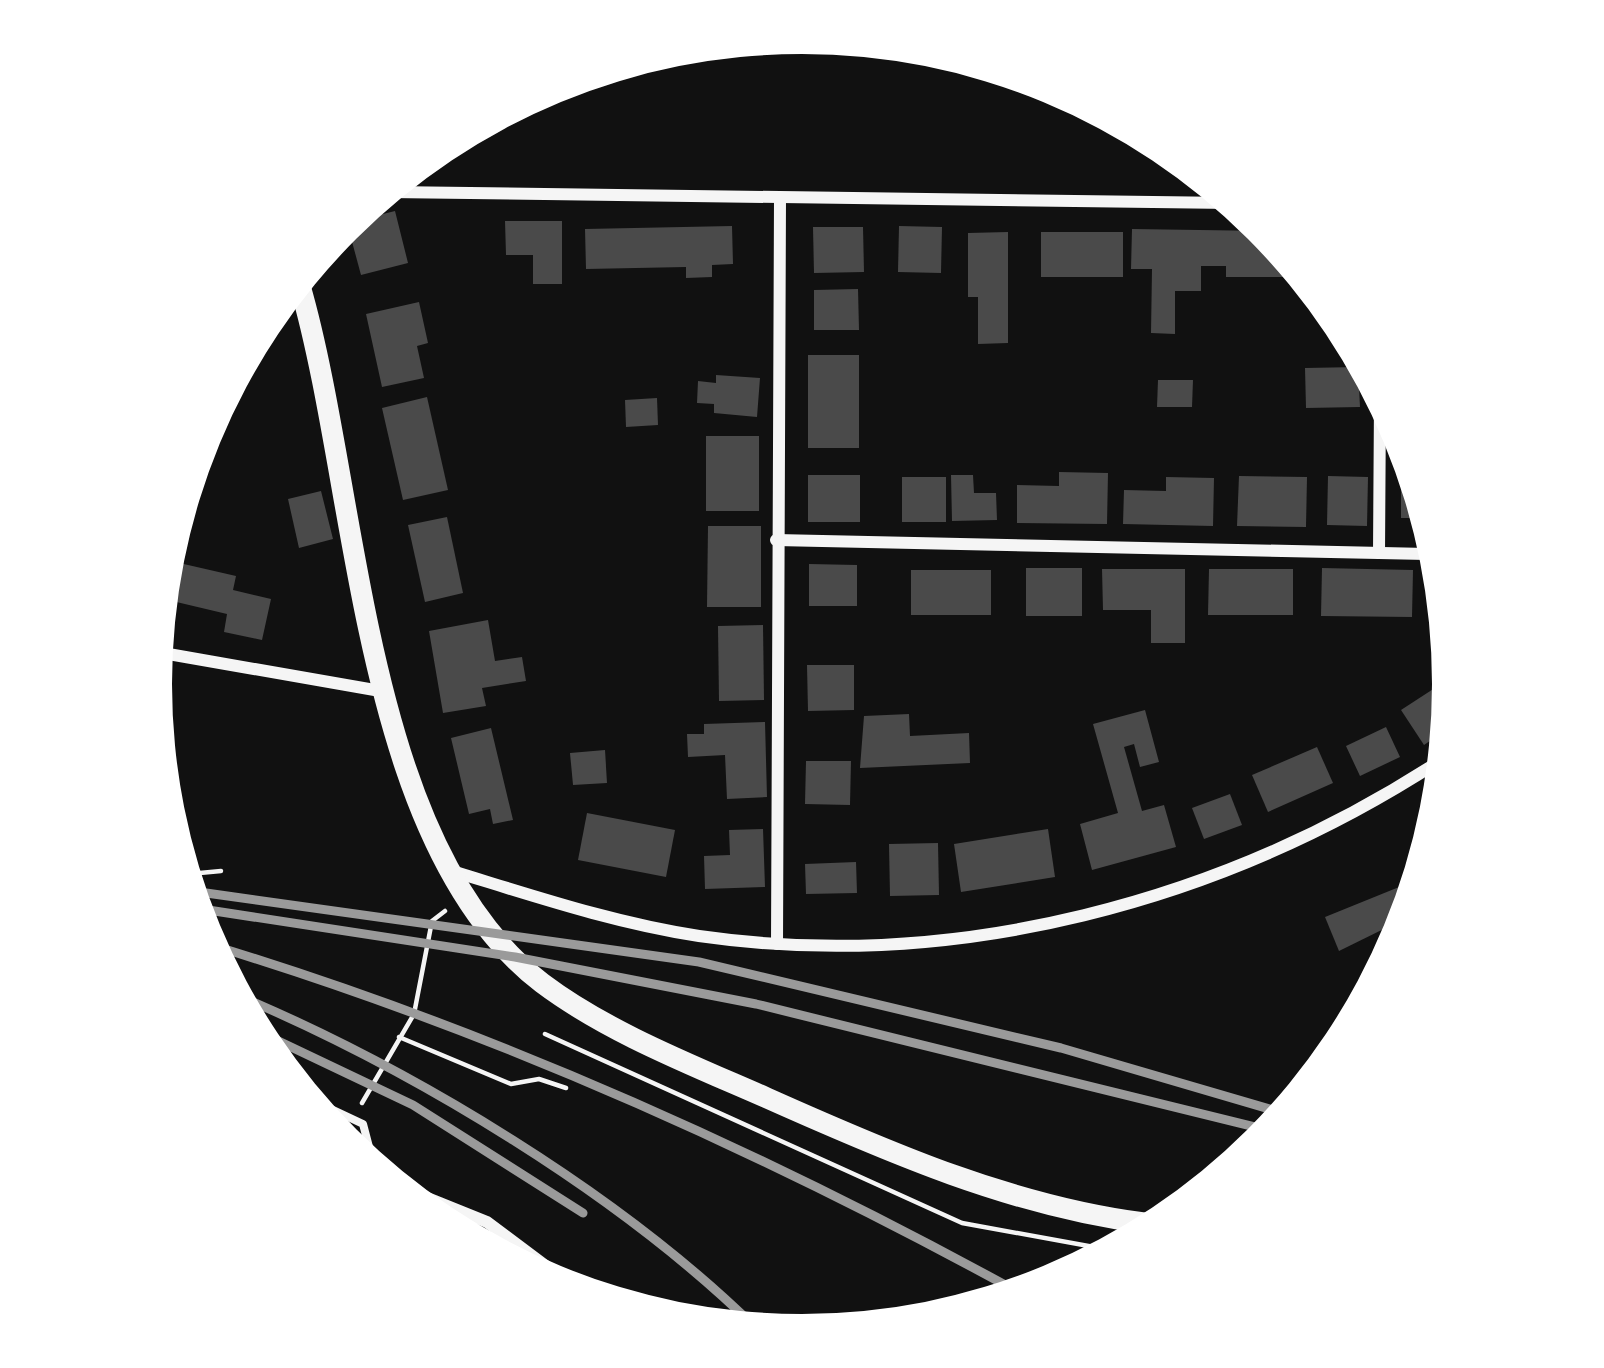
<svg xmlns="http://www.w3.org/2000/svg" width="1604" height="1368" font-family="'Public Sans',sans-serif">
<rect width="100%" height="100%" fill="#111"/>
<g fill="#4a4a4a">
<polygon points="395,211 408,263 361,275 347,223"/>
<polygon points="505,221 562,221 562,284 533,284 533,255 506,255"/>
<polygon points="732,226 733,264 712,265 712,277 686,278 686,267 586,269 585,229"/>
<polygon points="899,226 942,227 941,273 898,272"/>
<polygon points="813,227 863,227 864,272 814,273"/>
<polygon points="1132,229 1267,231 1298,277 1226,277 1226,266 1201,266 1201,291 1175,291 1175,334 1151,333 1152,269 1131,269"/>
<polygon points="1008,232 1008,343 978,344 978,297 968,297 968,233"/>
<rect x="1041" y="232" width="82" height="45"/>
<polygon points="858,289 859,330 814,330 814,290"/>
<polygon points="419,302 428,343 417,346 424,378 382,387 366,314"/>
<rect x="808" y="355" width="51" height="93"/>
<polygon points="1358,367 1360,407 1306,408 1305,368"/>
<polygon points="716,375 760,378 757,417 714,413 714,404 697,403 698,381 716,383"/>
<polygon points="1158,380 1193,380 1192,407 1157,407"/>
<polygon points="427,397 448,490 403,500 382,408"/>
<polygon points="657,398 658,425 626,427 625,400"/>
<rect x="706" y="436" width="53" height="75"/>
<polygon points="1059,472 1108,473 1107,524 1017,523 1017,485 1059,486"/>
<polygon points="1401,472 1411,472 1420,518 1401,518"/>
<rect x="808" y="475" width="52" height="47"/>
<polygon points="951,475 973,475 974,493 996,493 997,520 952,521"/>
<polygon points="1239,476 1307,477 1306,527 1237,526"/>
<polygon points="1328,476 1368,477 1367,526 1327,525"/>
<rect x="902" y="477" width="44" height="45"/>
<polygon points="1166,477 1214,478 1213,526 1123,524 1124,490 1166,491"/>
<polygon points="321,491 333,539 299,548 288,499"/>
<polygon points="447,517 463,593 425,602 408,525"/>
<polygon points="708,526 761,526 761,607 707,607"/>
<polygon points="175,562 236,576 233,590 271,599 262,640 224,632 227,614 168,600"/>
<polygon points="809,564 857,565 857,606 809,606"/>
<rect x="1026" y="568" width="56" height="48"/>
<polygon points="1322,568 1413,570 1412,617 1321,616"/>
<polygon points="1102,569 1185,569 1185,643 1151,643 1151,610 1103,610"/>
<polygon points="1209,569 1293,569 1293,615 1208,615"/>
<rect x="911" y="570" width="80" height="45"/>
<polygon points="488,620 495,661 522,657 526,681 482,688 486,706 443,713 429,631"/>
<polygon points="763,625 764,700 719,701 718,626"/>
<polygon points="807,665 854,665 854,710 808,711"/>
<polygon points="1441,684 1450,698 1443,732 1424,745 1401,710"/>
<polygon points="1145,710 1159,762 1140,767 1134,744 1124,747 1142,811 1164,805 1176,847 1092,870 1080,824 1118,813 1093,724"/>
<polygon points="909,714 910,736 969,733 970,763 860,768 864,716"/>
<polygon points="765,722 767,797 727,799 725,755 688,757 687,734 704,734 704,724"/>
<polygon points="1386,727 1400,757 1360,776 1346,746"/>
<polygon points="491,728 513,820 493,824 490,809 469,814 451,738"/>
<polygon points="1317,747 1333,783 1268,812 1252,775"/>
<polygon points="605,750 607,783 573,785 570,753"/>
<polygon points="806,761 851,761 850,805 805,804"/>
<polygon points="1230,794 1242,825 1204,839 1192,808"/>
<polygon points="587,813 675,830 666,877 578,860"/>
<polygon points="763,829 765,887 705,889 704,856 730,855 729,830"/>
<polygon points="1048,829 1055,877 961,892 954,844"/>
<polygon points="938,843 939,895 890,896 889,844"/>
<polygon points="856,862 857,893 806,894 805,864"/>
<polygon points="1404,885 1410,900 1406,918 1339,951 1325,917"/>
</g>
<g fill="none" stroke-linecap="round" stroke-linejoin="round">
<g stroke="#f5f5f5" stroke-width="4.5">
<polyline points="189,874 221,871"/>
<polyline points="545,1034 962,1223 1105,1249"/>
<polyline points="399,1037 511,1084 539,1079 566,1088"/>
<polyline points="362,1103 414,1014 432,921 445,911"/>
</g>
<polyline stroke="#f5f5f5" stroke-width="8" points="312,1100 363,1124 374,1166"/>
<g stroke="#f5f5f5" stroke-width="12">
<polyline points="389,192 1231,203"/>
<polyline points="776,540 1427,554"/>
<polyline points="1379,553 1380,400"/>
<polyline points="157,652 386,692"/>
<path d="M452,871C534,896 614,923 699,936C955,973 1222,902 1438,762"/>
<polyline points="777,944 780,198"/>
<polyline points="415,1193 487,1222 579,1291"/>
</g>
<path stroke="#f5f5f5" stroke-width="21" d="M300,286C360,493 361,844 542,983C607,1032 692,1065 767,1098C888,1152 1012,1206 1144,1223"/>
<g stroke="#9a9a9a" stroke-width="9">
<polyline points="192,891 699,962 1061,1048 1283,1113"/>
<polyline points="195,908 515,957 756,1004 1271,1131"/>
<path d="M208,944C489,1029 761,1151 1018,1292"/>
<path d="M244,998C417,1072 619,1194 754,1326"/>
<polyline points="270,1037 413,1105 583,1213"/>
</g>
</g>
<path d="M0 0H1604V1368H0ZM172 684a630 630 0 1 1 1260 0a630 630 0 1 1-1260 0Z" fill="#fff" fill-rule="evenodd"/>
</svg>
